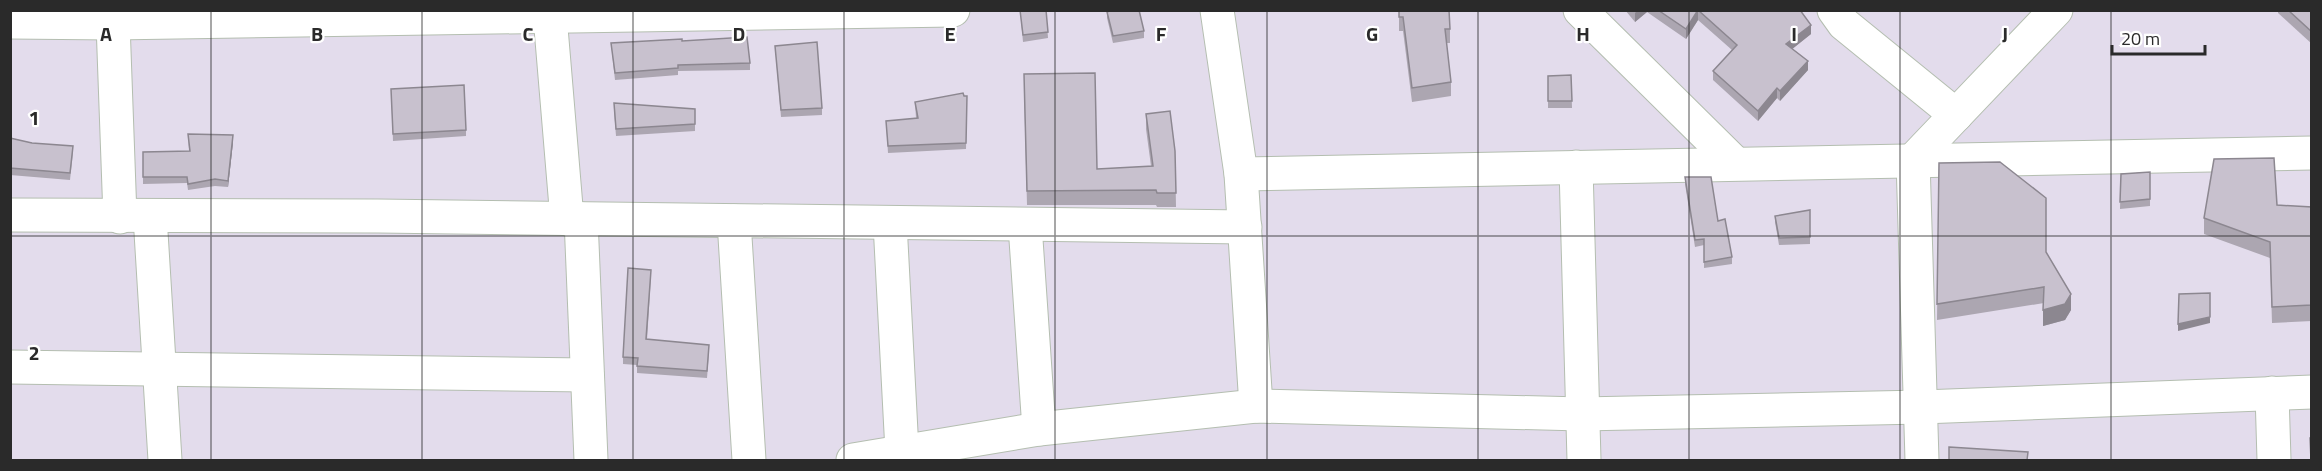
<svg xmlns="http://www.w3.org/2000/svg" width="2322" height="471" font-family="'Titillium Web',sans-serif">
<rect width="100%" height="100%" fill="#e3dcec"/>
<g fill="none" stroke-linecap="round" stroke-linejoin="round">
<g stroke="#b4beb0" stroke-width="35">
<g id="minor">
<polyline points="543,10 550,16 567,219"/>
<polyline points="1217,10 1241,174 1256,406"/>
<polyline points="1580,10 1735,163"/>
<polyline points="1834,10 1844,24 1956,115"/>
<polyline points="10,22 113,23 953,10"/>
<polyline points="113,23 120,217"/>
<polyline points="1576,167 1584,460"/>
<polyline points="1241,174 2312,153"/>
<polyline points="10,215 378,216 1245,227"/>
<polyline points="150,216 165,460"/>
<polyline points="581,219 591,460"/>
<polyline points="734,221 749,460"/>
<polyline points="890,223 902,451"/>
<polyline points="1025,225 1039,429"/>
<polyline points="10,367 587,375"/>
<polyline points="2272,393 2274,460"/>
<polyline points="853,460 1039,429 1256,406 1581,414 1922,407 2312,392"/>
<polyline points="1922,460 1913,160 2056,10"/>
</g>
</g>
<use href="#minor" stroke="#fff" stroke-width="33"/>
</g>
<g fill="#aca6b1">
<polygon points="1020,10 1046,10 1048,38 1023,42"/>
<polygon points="1399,10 1450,29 1450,43 1446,43 1451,82 1451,96 1412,102 1403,31 1399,31"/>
<polygon points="1625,10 1800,10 1811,34 1792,49 1808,70 1780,101 1777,98 1758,121 1713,80 1713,71 1732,50 1698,20 1686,39 1647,12 1635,22"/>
<polygon points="2278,10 2312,10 2312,44 2278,13"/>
<polygon points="1107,12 1144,31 1144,38 1113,43 1107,18"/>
<polygon points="682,41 750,63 750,70 678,71 678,75 615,80 611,43"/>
<polygon points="775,46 822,108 822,115 781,117"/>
<polygon points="1571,75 1572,108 1548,108 1548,76"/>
<polygon points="391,89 466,130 466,136 393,141"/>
<polygon points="1024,89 1097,169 1151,166 1146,129 1146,114 1175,151 1176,207 1157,207 1156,205 1027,205"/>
<polygon points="964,96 967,96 966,149 888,153 886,121 916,118 915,102"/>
<polygon points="695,109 695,131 616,136 614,110"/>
<polygon points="188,134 233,142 228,187 215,186 188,190 187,183 143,184 143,152 189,151"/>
<polygon points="10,138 73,152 70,180 10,175"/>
<polygon points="1939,163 2046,252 2071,310 2065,320 2043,326 2044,303 1937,320"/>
<polygon points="2150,172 2150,206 2120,209 2121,174"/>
<polygon points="1685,177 1718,221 1732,257 1732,264 1704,268 1704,245 1695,247 1685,184"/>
<polygon points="2277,205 2312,207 2312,321 2272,323 2270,258 2204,234 2204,218"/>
<polygon points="1810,210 1810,244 1779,245 1775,222 1775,216"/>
<polygon points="651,276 647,340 709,352 707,378 637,373 637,365 623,364 623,357"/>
</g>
<g fill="#8c8790">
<polygon points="1638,10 1647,10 1647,12 1635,22 1635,13"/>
<polygon points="1698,10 1698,20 1686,39 1686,29"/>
<polygon points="1811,25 1811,34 1786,54 1786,44"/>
<polygon points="1808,61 1808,70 1780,101 1780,91"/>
<polygon points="1777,88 1777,98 1758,121 1758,111"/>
<polygon points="233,135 233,142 228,187 228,181"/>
<polygon points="2071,294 2071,310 2065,320 2043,326 2043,310"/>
<polygon points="2210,317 2210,323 2178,331 2178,324"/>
</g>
<g fill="#c8c1ce" stroke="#8c8790" stroke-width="1.5">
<polygon points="1020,10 1046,10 1048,32 1023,35"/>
<polygon points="1112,10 1139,10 1144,31 1113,36 1107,12"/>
<polygon points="1399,10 1449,10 1450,29 1445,29 1451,82 1412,88 1403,17 1399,17"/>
<polygon points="1658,10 1698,10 1686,29"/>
<polygon points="1698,10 1800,10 1811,25 1786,44 1808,61 1780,91 1777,88 1758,111 1713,71 1737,45"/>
<polygon points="2288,10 2312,10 2312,32"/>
<polygon points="747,37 750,63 678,65 678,68 615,73 611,43 682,39 682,41"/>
<polygon points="817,42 822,108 781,110 775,46"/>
<polygon points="1095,73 1097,169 1153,166 1146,114 1170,111 1175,151 1176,193 1157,193 1156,190 1027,191 1024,74"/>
<polygon points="1571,75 1572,101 1548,101 1548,76"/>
<polygon points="464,85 466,130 393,134 391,89"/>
<polygon points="963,93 964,96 967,96 966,143 888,146 886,121 918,118 915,102"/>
<polygon points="614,103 695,109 695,124 616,129"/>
<polygon points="188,134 233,135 228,181 215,179 188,184 187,177 143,177 143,152 190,151"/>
<polygon points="10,138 32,143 73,146 70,173 10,168"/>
<polygon points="2274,158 2277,205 2312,207 2312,305 2272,307 2270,242 2204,218 2214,159"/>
<polygon points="2000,162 2046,198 2046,252 2071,294 2065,304 2043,310 2044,287 1937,304 1939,163"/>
<polygon points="2150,172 2150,199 2120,202 2121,174"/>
<polygon points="1685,177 1711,177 1718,221 1725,219 1732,257 1704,262 1704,239 1695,240"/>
<polygon points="1810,210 1810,237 1779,238 1775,216"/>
<polygon points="628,268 651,270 646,339 709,345 707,371 637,366 638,358 623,357"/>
<polygon points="2210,293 2210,317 2178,324 2179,294"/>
<polygon points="2310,438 2312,438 2312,460 2311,460"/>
<polygon points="1949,447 2028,452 2027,460 1949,460"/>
</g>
<path fill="none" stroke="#2a2a2a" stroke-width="1.5" stroke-opacity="0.55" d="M211,10V460M422,10V460M633,10V460M844,10V460M1055,10V460M1267,10V460M1478,10V460M1689,10V460M1900,10V460M2111,10V460M10,236H2312"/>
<g font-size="20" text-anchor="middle" font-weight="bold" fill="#2a2a2a" stroke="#fff" stroke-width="4.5" stroke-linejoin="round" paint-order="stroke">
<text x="106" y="41">A</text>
<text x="317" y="41">B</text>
<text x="528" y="41">C</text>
<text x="739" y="41">D</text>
<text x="950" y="41">E</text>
<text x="1161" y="41">F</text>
<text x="1372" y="41">G</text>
<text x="1583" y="41">H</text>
<text x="1794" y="41">I</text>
<text x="2005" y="41">J</text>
<text x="34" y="125">1</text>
<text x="34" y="360">2</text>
</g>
<rect width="2322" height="471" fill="none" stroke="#2a2a2a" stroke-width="24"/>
<path d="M2112 45v9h93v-9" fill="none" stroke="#2a2a2a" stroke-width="3"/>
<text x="2121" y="45" font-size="18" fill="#2a2a2a" stroke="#ffffff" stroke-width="4.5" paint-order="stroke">20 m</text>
</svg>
